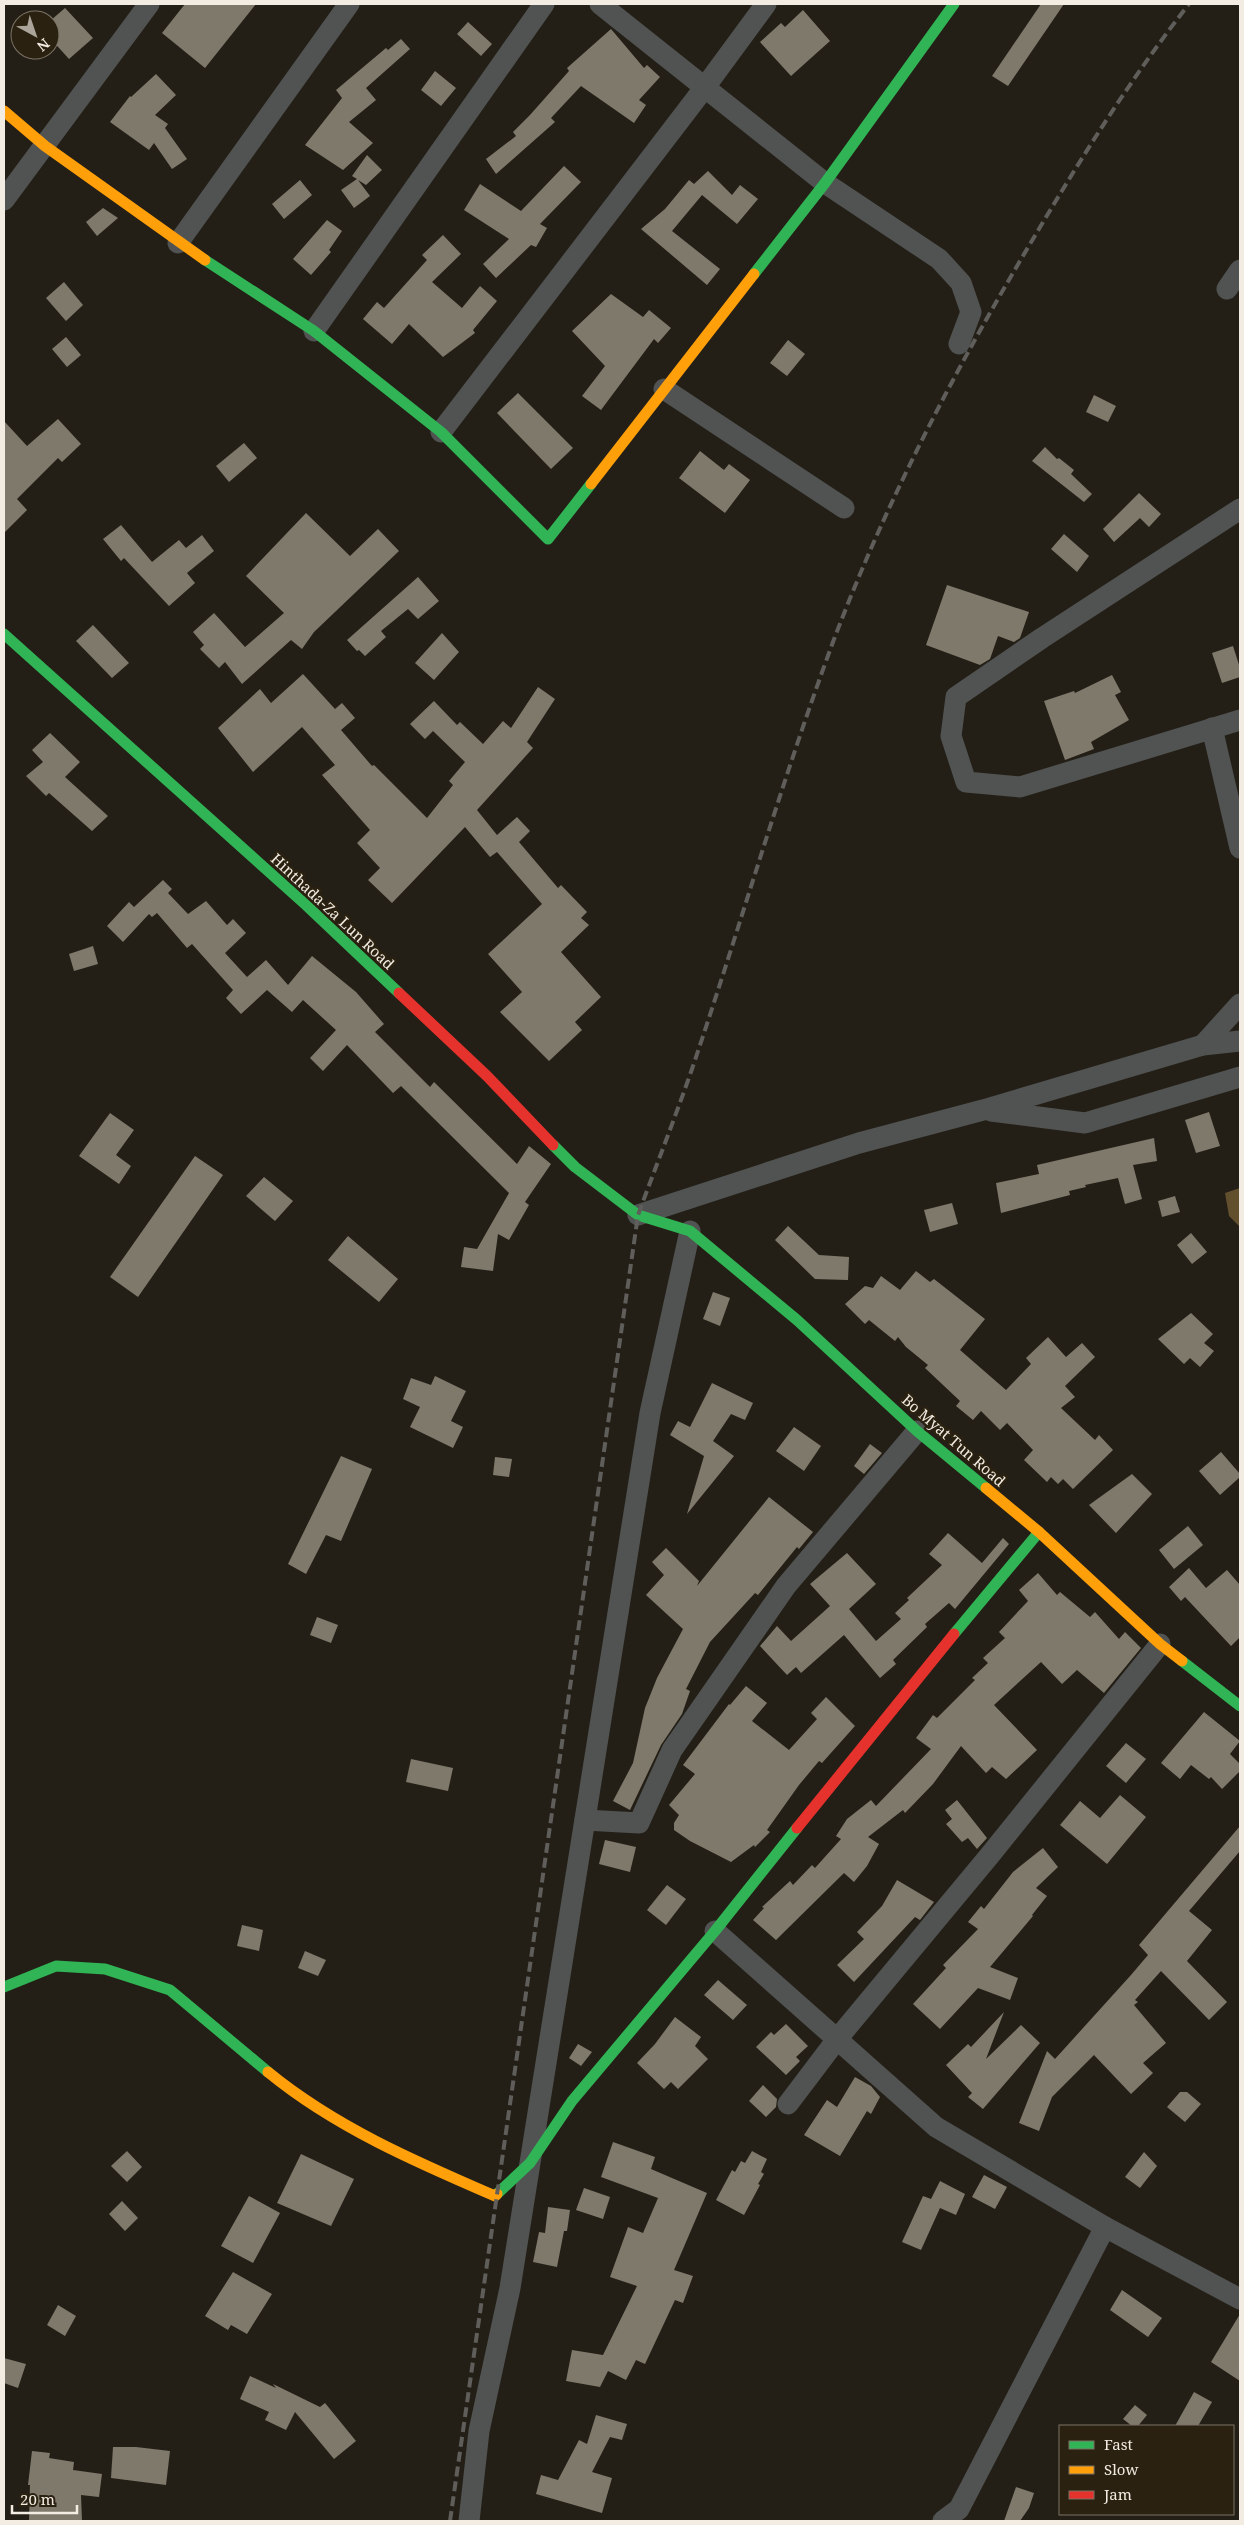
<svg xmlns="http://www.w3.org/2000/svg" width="1244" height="2525" font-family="'Noto Serif',serif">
<rect width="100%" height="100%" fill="#241f16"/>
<polygon fill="#614f2e" points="1240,1188 1240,1227 1229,1216 1225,1193"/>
<g fill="#7f796c">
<polygon points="185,4 256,4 205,68 162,33"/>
<polygon points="1041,4 1064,4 1008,86 992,76"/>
<polygon points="65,8 93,38 69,59 50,38 50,21"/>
<polygon points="803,10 830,41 791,76 760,42 781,23 785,27"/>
<polygon points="468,22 492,44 481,56 457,34"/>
<polygon points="611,29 644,68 647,65 660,77 639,100 646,105 634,123 581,86 551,118 555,122 496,174 486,159 516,136 513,132 530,115 569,71 567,68"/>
<polygon points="401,39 410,49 366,88 376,100 349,122 373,143 343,170 305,145 342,98 336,90 386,48 388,50"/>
<polygon points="435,71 456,88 441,106 421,90"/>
<polygon points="156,74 176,95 155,115 168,124 165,128 187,159 172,169 154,143 149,150 110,122 130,96 131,97"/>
<polygon points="367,155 382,170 366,185 358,180 370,196 354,208 341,190 357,179 352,176"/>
<polygon points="564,166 581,182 540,224 547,228 536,247 531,245 496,278 483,264 509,239 464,210 480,184 521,211"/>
<polygon points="708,171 732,195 740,185 758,199 737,224 702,195 672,231 720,269 707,285 641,229 665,209 689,180 694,184"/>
<polygon points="300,180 312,195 284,219 272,204"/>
<polygon points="103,208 118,218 97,236 86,222"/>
<polygon points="327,220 342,231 329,250 331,252 311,275 293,259"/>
<polygon points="443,235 461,254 432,282 462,308 480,286 497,301 473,330 475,333 443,357 409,324 392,344 363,319 377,302 384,308 427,260 422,255"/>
<polygon points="64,282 83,305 66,321 46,298"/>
<polygon points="611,294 643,317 649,310 671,328 658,343 654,339 601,410 582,396 605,366 572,331"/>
<polygon points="66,337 81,355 67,367 52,349"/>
<polygon points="788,340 805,354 787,376 770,363"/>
<polygon points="518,393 573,448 551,469 497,413"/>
<polygon points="1094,395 1116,406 1108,422 1086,412"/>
<polygon points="58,419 81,444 62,462 58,458 17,499 27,510 4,533 4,421 27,446"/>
<polygon points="244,443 257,458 229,482 216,466"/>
<polygon points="1045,447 1057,459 1059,458 1074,470 1071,474 1092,494 1084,502 1032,461"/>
<polygon points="700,451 724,470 729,464 750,480 725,513 679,478"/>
<polygon points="1139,493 1161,514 1149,527 1140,518 1114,542 1103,529"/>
<polygon points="306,513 350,556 378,529 399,551 314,632 302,649 291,640 242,684 225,662 219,668 200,649 204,645 193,632 214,613 245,647 284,613 246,576"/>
<polygon points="121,525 152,562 179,540 186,548 202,535 214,551 187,573 195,583 169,606 124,558 121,561 103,539"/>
<polygon points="1064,534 1089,556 1077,572 1051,549"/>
<polygon points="418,577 439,601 418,619 408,609 381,631 386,637 365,656 359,650 357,651 347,640"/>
<polygon points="947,585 1029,612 1020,638 1014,642 998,636 990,659 980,665 926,645"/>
<polygon points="93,625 129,663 112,678 76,641"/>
<polygon points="442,633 459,652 434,680 415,663"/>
<polygon points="1233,646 1240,668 1240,677 1222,683 1212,653"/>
<polygon points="303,674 335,709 342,703 355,718 341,730 372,766 374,765 427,818 453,785 449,781 465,762 433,731 425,739 410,724 434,701 457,725 460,722 483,744 503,721 511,728 538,687 555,699 527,742 533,748 477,810 497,835 517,817 530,831 519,842 558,888 561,885 587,912 581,918 589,925 561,952 601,997 575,1022 582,1030 549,1061 500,1012 522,992 488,954 542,904 497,852 490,857 465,827 392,903 368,880 380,868 357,843 370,830 322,775 335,765 302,727 253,772 218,728 260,689 271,703"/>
<polygon points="1112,675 1121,692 1115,695 1129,720 1091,742 1094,749 1065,760 1044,701 1074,691 1075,693"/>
<polygon points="50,733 80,762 65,777 108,816 92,831 49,793 46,796 26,776 43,762 32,750"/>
<polygon points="163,880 172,889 168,893 188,914 206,901 227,925 233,919 246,933 225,953 247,977 266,960 288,985 312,956 356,992 384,1024 375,1032 430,1087 434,1082 517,1164 529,1146 551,1164 525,1202 529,1205 509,1240 498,1234 493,1271 461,1267 464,1247 477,1249 509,1193 401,1086 393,1093 347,1045 323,1071 310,1058 336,1030 303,1000 292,1012 267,990 241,1014 226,998 233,990 192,944 187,948 157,913 152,917 149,914 123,942 107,926 129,902 134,907"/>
<polygon points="93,946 98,964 74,971 69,954"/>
<polygon points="1209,1112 1220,1146 1196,1153 1185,1120"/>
<polygon points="110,1113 134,1130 116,1155 131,1166 119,1184 79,1156"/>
<polygon points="1154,1138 1157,1161 1133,1165 1142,1199 1125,1204 1118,1178 1085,1185 1086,1187 1069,1191 1070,1195 1001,1213 996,1183 1039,1174 1037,1165"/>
<polygon points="195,1156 223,1175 138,1297 110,1277"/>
<polygon points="264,1177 293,1201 275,1221 246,1196"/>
<polygon points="1175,1196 1180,1212 1162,1217 1158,1201"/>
<polygon points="952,1203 958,1224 930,1232 924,1210"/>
<polygon points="788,1226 819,1255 849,1257 848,1280 815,1279 775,1240"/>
<polygon points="1191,1233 1207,1252 1192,1264 1177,1245"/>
<polygon points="348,1236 398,1279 379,1302 328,1260"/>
<polygon points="916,1271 930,1282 934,1279 985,1319 960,1350 1006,1390 1031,1364 1026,1358 1048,1337 1066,1357 1082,1343 1095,1357 1065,1386 1075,1397 1061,1408 1095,1440 1099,1435 1113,1450 1073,1489 1063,1479 1058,1484 1051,1477 1047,1482 1024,1460 1033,1450 1007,1423 1000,1430 981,1411 973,1420 956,1406 960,1401 925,1368 928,1365 906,1347 898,1337 895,1341 869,1320 865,1324 845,1304 865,1286 873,1288 881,1276 900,1290"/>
<polygon points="713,1292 730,1298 720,1326 703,1319"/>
<polygon points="1191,1313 1213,1334 1204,1343 1214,1351 1200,1367 1190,1358 1184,1364 1158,1339"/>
<polygon points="435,1376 466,1391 451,1421 463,1427 453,1448 410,1427 420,1407 403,1399 411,1378 431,1385"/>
<polygon points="712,1383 753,1403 745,1420 731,1414 713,1441 734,1456 687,1514 704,1456 670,1435 678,1421 690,1427"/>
<polygon points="794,1427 821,1446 804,1471 776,1451"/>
<polygon points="870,1444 882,1453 864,1474 854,1466"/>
<polygon points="1221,1452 1240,1474 1240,1477 1220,1495 1199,1471"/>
<polygon points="341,1456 372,1469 341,1541 326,1535 306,1574 288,1564"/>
<polygon points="495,1457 512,1459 509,1477 493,1475"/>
<polygon points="1132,1474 1152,1494 1116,1533 1089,1505"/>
<polygon points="769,1497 813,1532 799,1549 797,1547 758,1595 755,1593 710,1642 686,1689 690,1691 682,1714 661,1745 630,1810 613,1801 633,1763 645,1708 657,1678 683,1629 646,1595 664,1575 652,1562 666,1548 699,1581 697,1586"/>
<polygon points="1188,1526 1203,1545 1174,1569 1159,1550"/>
<polygon points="948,1533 982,1563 1003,1538 1009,1544 955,1609 949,1603 925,1624 927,1627 893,1660 896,1664 880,1678 844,1635 801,1673 796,1667 787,1675 760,1646 777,1626 791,1641 830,1606 810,1584 847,1553 876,1584 849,1609 876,1641 901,1619 895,1613 909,1600 907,1598 942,1565 929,1554"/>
<polygon points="1189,1568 1206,1588 1227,1570 1240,1585 1240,1637 1231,1646 1185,1597 1181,1601 1169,1587"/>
<polygon points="1038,1573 1057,1595 1060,1592 1090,1617 1095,1612 1119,1639 1125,1632 1141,1648 1104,1693 1077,1670 1062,1684 1041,1662 994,1705 1037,1750 1006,1779 992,1767 986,1773 961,1746 933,1784 905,1813 903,1810 868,1837 879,1844 867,1866 854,1882 844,1873 776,1940 753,1920 764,1908 762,1907 790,1881 793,1885 812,1865 815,1868 841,1839 836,1836 847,1819 871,1800 876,1806 931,1749 916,1738 933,1715 937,1718 975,1680 972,1678 988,1663 983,1658 1005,1638 999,1632 1028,1601 1019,1590"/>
<polygon points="317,1617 338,1625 331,1643 310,1635"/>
<polygon points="746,1686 767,1703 752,1721 789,1750 817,1719 811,1713 826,1697 855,1726 822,1763 819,1761 799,1785 767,1830 770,1832 755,1847 754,1845 731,1862 690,1841 674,1830 674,1823 679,1815 669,1805 695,1774 683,1765 729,1704 730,1705"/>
<polygon points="1204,1712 1240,1741 1230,1754 1240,1764 1240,1771 1222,1789 1211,1777 1209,1779 1191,1765 1180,1779 1161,1763"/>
<polygon points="1126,1743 1146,1759 1126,1783 1106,1766"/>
<polygon points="411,1759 453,1768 448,1791 406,1782"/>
<polygon points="1120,1795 1146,1817 1107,1864 1060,1825 1080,1801 1100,1818"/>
<polygon points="957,1800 987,1838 977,1849 968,1838 962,1842 946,1824 952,1819 945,1810"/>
<polygon points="1240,1826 1240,1851 1189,1911 1212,1930 1187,1961 1227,2002 1209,2020 1161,1971 1135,2000 1138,2002 1134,2005 1166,2043 1143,2063 1153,2073 1131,2094 1094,2055 1052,2097 1039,2131 1019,2123 1047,2051 1055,2059 1131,1975 1148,1955 1139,1945"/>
<polygon points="605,1840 636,1847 630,1872 599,1864"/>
<polygon points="1043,1848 1058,1867 1036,1888 1047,1896 1032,1915 1033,1916 990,1967 1018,1978 1010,2000 978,1988 940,2029 913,2004 946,1968 943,1965 978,1929 968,1922 981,1906 984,1909 1013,1872"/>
<polygon points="897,1880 934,1902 920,1920 915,1917 854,1982 837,1965 864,1939 857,1932 882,1906"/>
<polygon points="667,1885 686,1899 666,1925 647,1910"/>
<polygon points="242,1925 263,1930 259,1951 237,1946"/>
<polygon points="305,1951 326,1960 318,1976 298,1968"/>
<polygon points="718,1980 747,2005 733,2020 704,1995"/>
<polygon points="1004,2012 986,2059 1021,2025 1040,2043 983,2109 968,2097 972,2093 946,2065 968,2044 971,2047"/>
<polygon points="675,2017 701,2037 695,2046 708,2059 678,2089 671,2082 664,2089 637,2063 655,2044"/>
<polygon points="786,2024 808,2046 796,2057 800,2061 786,2075 756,2047 771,2032 774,2035"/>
<polygon points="578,2044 592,2052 581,2066 569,2058"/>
<polygon points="855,2077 871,2086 880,2097 871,2114 867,2111 840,2156 804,2135 827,2100 837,2107"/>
<polygon points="763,2085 777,2099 776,2107 766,2117 749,2101"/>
<polygon points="1180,2092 1187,2092 1201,2104 1185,2122 1167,2107"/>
<polygon points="613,2142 655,2157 651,2169 707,2193 674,2270 693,2276 683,2303 675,2300 645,2364 636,2360 626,2380 608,2371 600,2387 566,2381 572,2350 603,2355 637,2286 610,2277 628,2227 643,2233 658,2198 601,2177"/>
<polygon points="127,2151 142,2167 127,2182 111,2166"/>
<polygon points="752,2151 767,2159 761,2172 764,2174 758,2184 760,2185 744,2215 716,2200 732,2170 735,2172 741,2161 745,2163"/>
<polygon points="1144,2152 1157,2166 1140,2188 1125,2177"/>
<polygon points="301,2154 354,2179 331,2226 277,2203"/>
<polygon points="984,2175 1007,2187 995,2209 972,2197"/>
<polygon points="940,2181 965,2194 956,2215 940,2208 921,2250 902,2242 923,2196 931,2199"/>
<polygon points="584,2188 610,2197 603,2219 576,2210"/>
<polygon points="249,2196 280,2213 253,2263 221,2246"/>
<polygon points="122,2201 138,2218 125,2231 109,2214"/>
<polygon points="548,2207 570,2210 567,2231 564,2231 557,2267 533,2262 539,2232 545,2233"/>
<polygon points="233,2272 272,2294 247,2334 231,2325 228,2330 205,2316"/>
<polygon points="1122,2290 1162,2318 1148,2337 1110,2310"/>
<polygon points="58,2305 76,2316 65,2336 47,2325"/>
<polygon points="1240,2314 1240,2381 1211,2362"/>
<polygon points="4,2358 26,2364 18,2388 4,2383"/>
<polygon points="250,2376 276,2388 273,2384 320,2407 325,2403 356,2441 334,2459 295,2412 286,2430 265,2420 269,2412 240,2399"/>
<polygon points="1194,2392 1212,2402 1198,2426 1175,2426"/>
<polygon points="1135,2405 1147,2415 1138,2426 1132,2426 1123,2419"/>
<polygon points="596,2415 627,2424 622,2440 610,2437 592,2472 612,2478 602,2513 536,2494 541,2475 558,2480 579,2440 587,2444"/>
<polygon points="113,2447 136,2447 170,2451 166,2485 111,2478"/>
<polygon points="32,2451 50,2453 49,2458 74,2462 73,2470 102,2474 99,2497 81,2495 82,2521 29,2521 30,2485 28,2485"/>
<polygon points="1016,2487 1034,2493 1029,2508 1020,2521 1004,2521"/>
</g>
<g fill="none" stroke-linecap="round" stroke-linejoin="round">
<g stroke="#505352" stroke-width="21">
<polyline points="600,4 825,183 939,259 961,283 971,312 959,344"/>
<polyline points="4,200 149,4"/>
<polyline points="178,243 349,4"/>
<polyline points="1227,289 1240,270"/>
<polyline points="314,331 544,4"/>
<polyline points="664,389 844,508"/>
<polyline points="441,432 705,87 766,4"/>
<polyline points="1240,509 1042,638 956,697 951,736 966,782 1020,787 1240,720"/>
<polyline points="1212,728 1240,848"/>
<polyline points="1203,1045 1240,1004"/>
<polyline points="991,1111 1085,1123 1240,1077"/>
<polyline points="638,1215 859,1143 983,1110 1203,1045 1240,1041"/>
<polyline points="585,1820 639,1823 672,1750 786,1586 917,1431"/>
<polyline points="715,1931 936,2127 1105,2227 1240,2299"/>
<polyline points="788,2104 838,2038 990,1855 1160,1644"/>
<polyline points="469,2521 479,2431 510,2288 650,1413 690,1231"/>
<polyline points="943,2521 959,2509 1105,2227"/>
</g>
<g stroke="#30b455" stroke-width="11">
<polyline points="205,260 314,331 441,432 548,539 591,484"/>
<polyline points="754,274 825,183 954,4"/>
<polyline points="4,634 306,905 399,993"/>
<polyline points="553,1145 575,1167 638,1215 690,1231 797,1320 917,1431 986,1488"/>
<polyline points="954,1634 1039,1532"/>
<polyline points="1182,1661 1240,1706"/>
<polyline points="4,1987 56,1966 105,1969 170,1990 268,2072"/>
<polyline points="497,2194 530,2163 572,2101 715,1931 797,1828"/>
</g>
<g stroke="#ff9f0a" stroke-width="11">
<polyline points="4,111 45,146 205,260"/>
<polyline points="591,484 754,274"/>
<polyline points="986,1488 1039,1532 1160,1644 1182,1661"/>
<path d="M268,2072C335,2127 416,2162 495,2196L497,2194"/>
</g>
<g stroke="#e5322d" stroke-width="11">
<polyline points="399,993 487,1076 553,1145"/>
<polyline points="797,1828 954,1634"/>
</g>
<path stroke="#5f5e5b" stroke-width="4" stroke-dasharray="10 5" stroke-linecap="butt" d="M450,2521L638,1215C656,1166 675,1118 692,1069C740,927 781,783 833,642C886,501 956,368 1033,239C1081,158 1131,78 1189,4"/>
</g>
<g text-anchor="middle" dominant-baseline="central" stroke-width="5" stroke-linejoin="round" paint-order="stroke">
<g font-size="15" fill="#f2ece2" stroke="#2a2110">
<text transform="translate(333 911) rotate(43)">Hinthada-Za Lun Road</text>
<text transform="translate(954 1440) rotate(41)">Bo Myat Tun Road</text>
</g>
</g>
<rect width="1244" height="2525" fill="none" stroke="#f2ece2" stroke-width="10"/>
<rect x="1059" y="2425" width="175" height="90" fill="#2a2110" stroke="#7a7264"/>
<rect x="1069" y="2441" width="25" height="8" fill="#30b455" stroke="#7a7264"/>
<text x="1104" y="2450" font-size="15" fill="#f2ece2">Fast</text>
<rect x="1069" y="2466" width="25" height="8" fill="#ff9f0a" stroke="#7a7264"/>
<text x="1104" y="2475" font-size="15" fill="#f2ece2">Slow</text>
<rect x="1069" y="2491" width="25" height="8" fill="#e5322d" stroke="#7a7264"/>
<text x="1104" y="2500" font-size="15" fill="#f2ece2">Jam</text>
<g transform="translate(35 35) rotate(140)"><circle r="24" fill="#2a2110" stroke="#7a7264"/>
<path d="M0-4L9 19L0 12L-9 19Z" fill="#aaa49b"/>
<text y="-8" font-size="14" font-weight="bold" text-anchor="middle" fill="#f2ece2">N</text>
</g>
<path d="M12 2505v8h65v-8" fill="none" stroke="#f2ece2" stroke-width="2.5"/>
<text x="20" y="2505" font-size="15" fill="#f2ece2" stroke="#2a2110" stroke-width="4" paint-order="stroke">20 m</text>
</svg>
